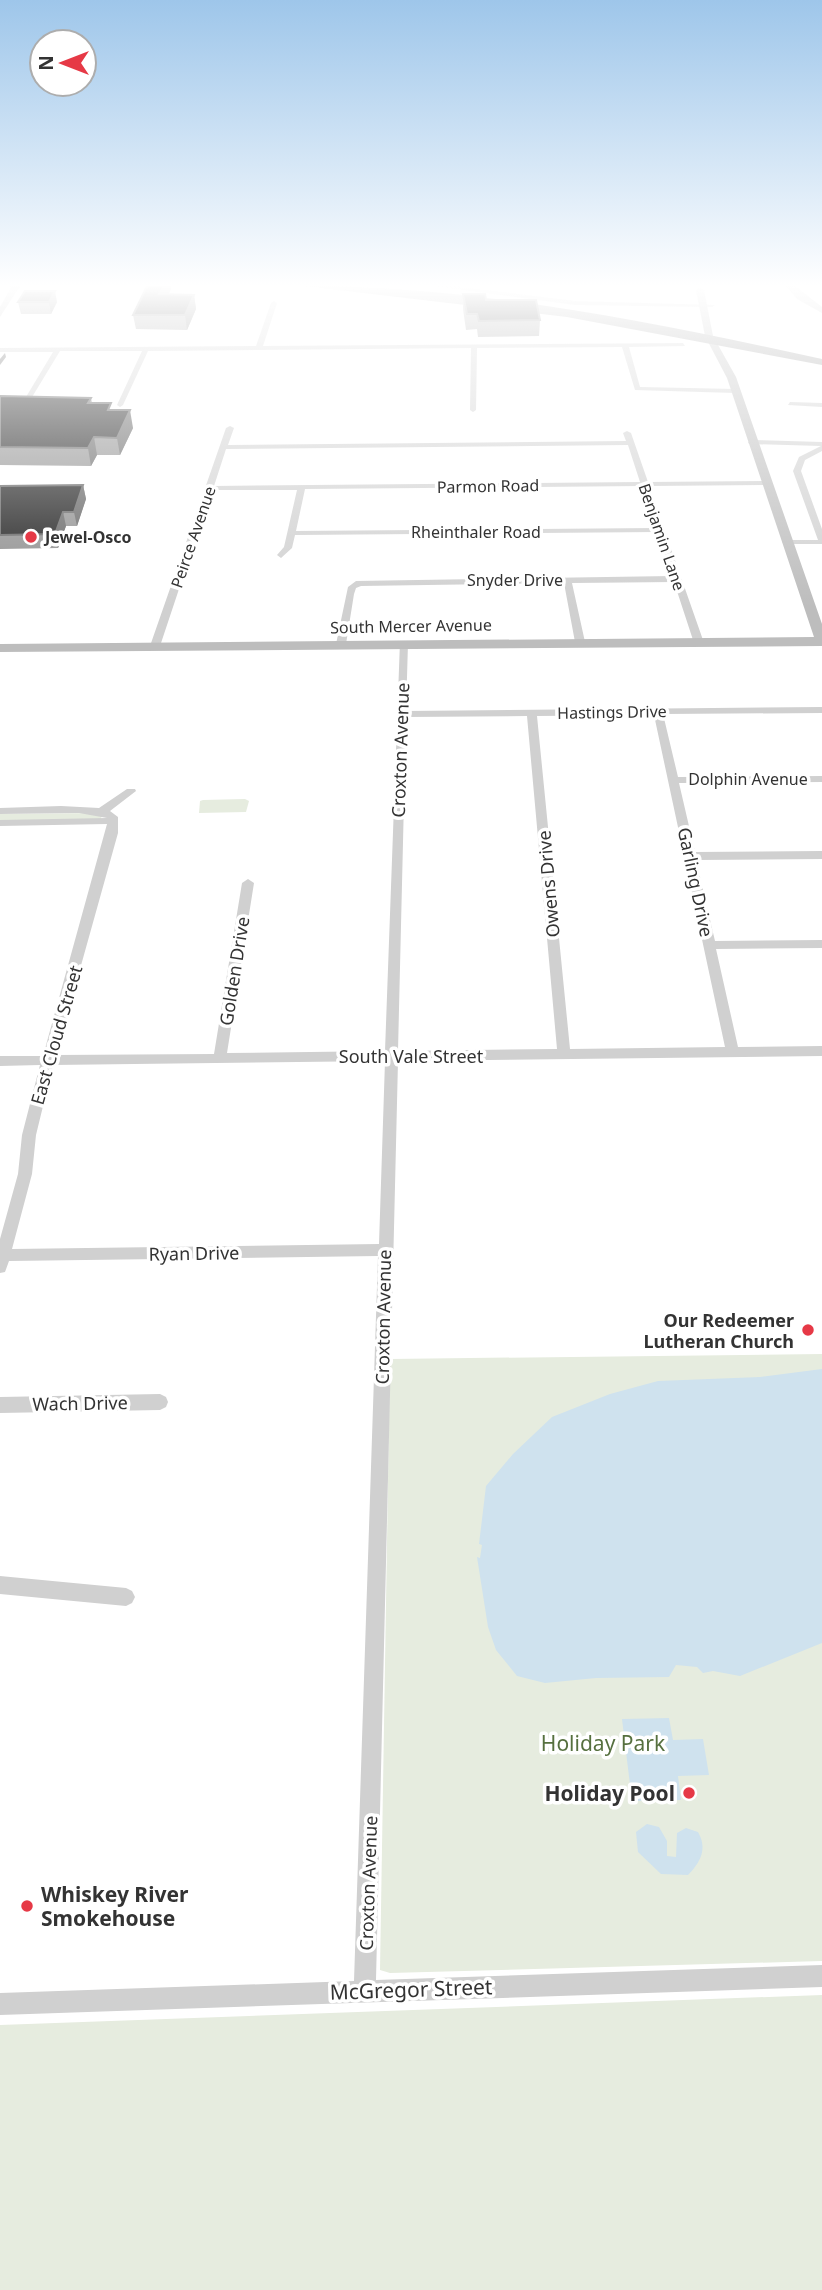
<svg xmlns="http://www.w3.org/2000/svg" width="822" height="2290" font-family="'Noto Sans',sans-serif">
<rect width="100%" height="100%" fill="#fff"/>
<g fill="#e6ecdf">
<polygon points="245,799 249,801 246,812 199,813 200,801 203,800"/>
<polygon points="98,813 102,815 101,819 0,821 0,814"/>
<polygon points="822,1354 822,1961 390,1973 380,1970 390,1359"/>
<polygon points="822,1995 822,2290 0,2290 0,2025"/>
</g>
<g fill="#cfe2ee">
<polygon points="822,1369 822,1643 740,1676 713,1671 703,1673 697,1667 676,1665 669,1677 596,1678 545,1683 517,1676 496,1650 488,1627 477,1557 480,1558 482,1545 479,1544 486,1486 513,1454 552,1417 610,1394 658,1381 760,1377"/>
<polygon points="669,1718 673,1740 703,1739 709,1775 678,1776 681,1800 632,1801 622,1719"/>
<path d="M647,1824L659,1827L667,1841V1856L676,1857L677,1833L686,1828L698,1832C708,1849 700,1863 688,1875L661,1874L638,1852L636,1832Z"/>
</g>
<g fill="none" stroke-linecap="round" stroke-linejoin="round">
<g fill="#d0d0d0" fill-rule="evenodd">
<polygon points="434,286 453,286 575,301 715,305 712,307 575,305"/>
<polygon points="274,301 277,303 263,346 683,343 685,346 629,347 640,387 735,389 738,391 735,393 635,390 622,347 477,348 476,410 473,412 470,410 471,348 148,351 123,405 120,407 117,405 142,351 60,351 26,407 23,409 20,407 53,352 0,352 0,348 256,346 271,303"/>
<polygon points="790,402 822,403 822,407 788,405"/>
<path d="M230,426L234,428L228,445L626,441L623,433L627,431L631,433L648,482L766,481L770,483L766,485L649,486L703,640L701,642L693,640L674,582L572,583L585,642L580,645L575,642L564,583L361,586L356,588L354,594L346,644L341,647L336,644L348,587L356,581L672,576L657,532L295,535L292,548L281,558L277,555L284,547L297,490H212L160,646L152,648L150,646L226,428ZM628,445L640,482L214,486L226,449ZM641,486L655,528L296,531L305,489Z"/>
<polygon points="752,440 822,442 822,451 805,460 801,471 822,529 822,544 786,544 782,542 786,540 818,540 793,471 799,457 821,446 749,444 748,442"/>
<path d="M400,641L408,643L406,711L822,707V713L663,714L678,777L822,776V782L679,783L695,852L822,851V859L696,860L715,941L822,940V948L716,949L738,1047L822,1046V1056L398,1061L376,1980L822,1965V1987L0,2015V1993L354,1981L378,1256L9,1261L5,1272L0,1273V1239L18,1174L22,1135L40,1065L0,1066V1056H43L107,824L0,826V820L107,818L79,813L0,814V808L61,806L99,808L127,789H135L136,791L110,811L118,817V833L56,1055L214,1054L242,883L248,879L254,883L227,1053L385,1051ZM654,715L725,1047L570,1049L537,716ZM527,716L557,1049L398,1051L406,717ZM385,1061L379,1244L12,1249L32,1174L36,1135L53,1065Z"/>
<polygon points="160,1394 166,1397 168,1402 166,1407 160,1410 0,1413 0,1397"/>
<polygon points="0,1576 126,1588 132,1591 135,1597 132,1603 126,1606 0,1594"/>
</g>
<g fill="#bdbdbd" fill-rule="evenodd">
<polygon points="12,286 20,286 0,317 0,307"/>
<polygon points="786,286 795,286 822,307 822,313 797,299"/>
<polygon points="700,288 704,290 713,336 736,377 822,624 822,646 0,652 0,644 814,637 727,378 705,336 696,290"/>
</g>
<g fill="#9a9a9a" fill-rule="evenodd">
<polygon points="9,286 19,286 20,288 15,291"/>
<path d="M304,286C478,286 653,322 822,359V365L567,317Z"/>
</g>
</g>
<g fill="#8c8c8c">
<polygon points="171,289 169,294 194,295 196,309 187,330 136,329 133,315"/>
<polygon points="463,294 486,300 540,320 539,336 478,337 477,329 466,330 463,309"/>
<polygon points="18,302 57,302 51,314 21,314"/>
<polygon points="0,396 91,398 92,403 113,410 133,428 120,455 97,455 91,466 0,465"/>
<polygon points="83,485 86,499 77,526 66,526 58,548 0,549 0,487"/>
</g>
<g fill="#5f5f5f">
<polygon points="164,286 171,286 171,289 161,309 159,294"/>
<polygon points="55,291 57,302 51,314 49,302"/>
<polygon points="194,295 196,309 187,330 185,315"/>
<polygon points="5,353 6,357 0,365 0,359"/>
<polygon points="130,410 133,428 120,455 117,438"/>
<polygon points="94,437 97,455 91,466 88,448"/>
<polygon points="83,485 86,499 77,526 74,512"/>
<polygon points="63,512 66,526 58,548 55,534"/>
</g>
<g fill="#1a1a1a" stroke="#5f5f5f" stroke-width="2">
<polygon points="147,286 164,286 159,294 194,295 185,315 133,315"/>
<polygon points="25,291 55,291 49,302 18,302"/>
<polygon points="463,294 485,294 486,300 536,300 540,320 479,321 477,314 467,314"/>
<polygon points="0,396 91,398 88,403 111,403 108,410 130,410 117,438 94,437 88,448 0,447"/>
<polygon points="83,485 74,512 63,512 55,534 0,535 0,486"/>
</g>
<linearGradient id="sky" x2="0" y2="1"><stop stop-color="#9ec6ea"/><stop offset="0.47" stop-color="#fff"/><stop offset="1" stop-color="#fff" stop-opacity="0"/></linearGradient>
<rect width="822" height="607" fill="url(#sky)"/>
<g fill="#e63946" stroke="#fff" stroke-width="2.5">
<circle cx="31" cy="537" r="7"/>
<circle cx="808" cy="1330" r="7"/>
<circle cx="689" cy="1793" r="7"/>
<circle cx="27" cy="1906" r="7"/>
</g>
<g text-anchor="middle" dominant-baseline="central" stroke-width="7" stroke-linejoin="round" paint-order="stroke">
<g font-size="16" fill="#333" stroke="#fff">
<text transform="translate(488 486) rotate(-1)">Parmon Road</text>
<text x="476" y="532">Rheinthaler Road</text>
<text transform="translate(193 537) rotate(-71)">Peirce Avenue</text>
<text transform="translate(662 537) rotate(71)">Benjamin Lane</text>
<text x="515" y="580">Snyder Drive</text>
<text transform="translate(411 626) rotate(-1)">South Mercer Avenue</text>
<text transform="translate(612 712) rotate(-1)">Hastings Drive</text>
<text x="748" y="779">Dolphin Avenue</text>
</g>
<g font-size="16" font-weight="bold" fill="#333" stroke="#fff" text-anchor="start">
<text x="45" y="537">Jewel-Osco</text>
</g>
<g font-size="18" fill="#333" stroke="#fff">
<text transform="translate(400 750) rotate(-88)">Croxton Avenue</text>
<text transform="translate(696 882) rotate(78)">Garling Drive</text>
<text transform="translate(548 884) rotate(-95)">Owens Drive</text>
<text transform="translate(234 971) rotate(-81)">Golden Drive</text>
<text transform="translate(56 1035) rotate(-74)">East Cloud Street</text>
<text x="411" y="1056">South Vale Street</text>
<text transform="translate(194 1253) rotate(-1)">Ryan Drive</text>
<text transform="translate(383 1317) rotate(-89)">Croxton Avenue</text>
<text transform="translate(80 1403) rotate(-1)">Wach Drive</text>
<text transform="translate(368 1883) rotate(-88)">Croxton Avenue</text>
</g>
<g font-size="18" font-weight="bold" fill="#333" stroke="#fff" text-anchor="end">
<text x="794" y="1320">Our Redeemer<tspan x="794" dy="21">Lutheran Church</tspan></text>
</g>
<g font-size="21" fill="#56703f" stroke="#fff">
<text x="603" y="1743">Holiday Park</text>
</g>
<g font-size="21" font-weight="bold" fill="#333" stroke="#fff" text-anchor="end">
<text x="675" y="1793">Holiday Pool</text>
<text x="41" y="1894" text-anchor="start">Whiskey River<tspan x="41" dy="24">Smokehouse</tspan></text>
</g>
<g font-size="21" fill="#333" stroke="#fff">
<text transform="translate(411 1989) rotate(-2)">McGregor Street</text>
</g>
</g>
<g transform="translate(63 63) rotate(270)"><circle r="33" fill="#ffffff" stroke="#adadad" stroke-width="2"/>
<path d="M0-5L12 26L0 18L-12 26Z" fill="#e63946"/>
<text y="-10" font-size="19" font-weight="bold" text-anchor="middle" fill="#333333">N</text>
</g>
</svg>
